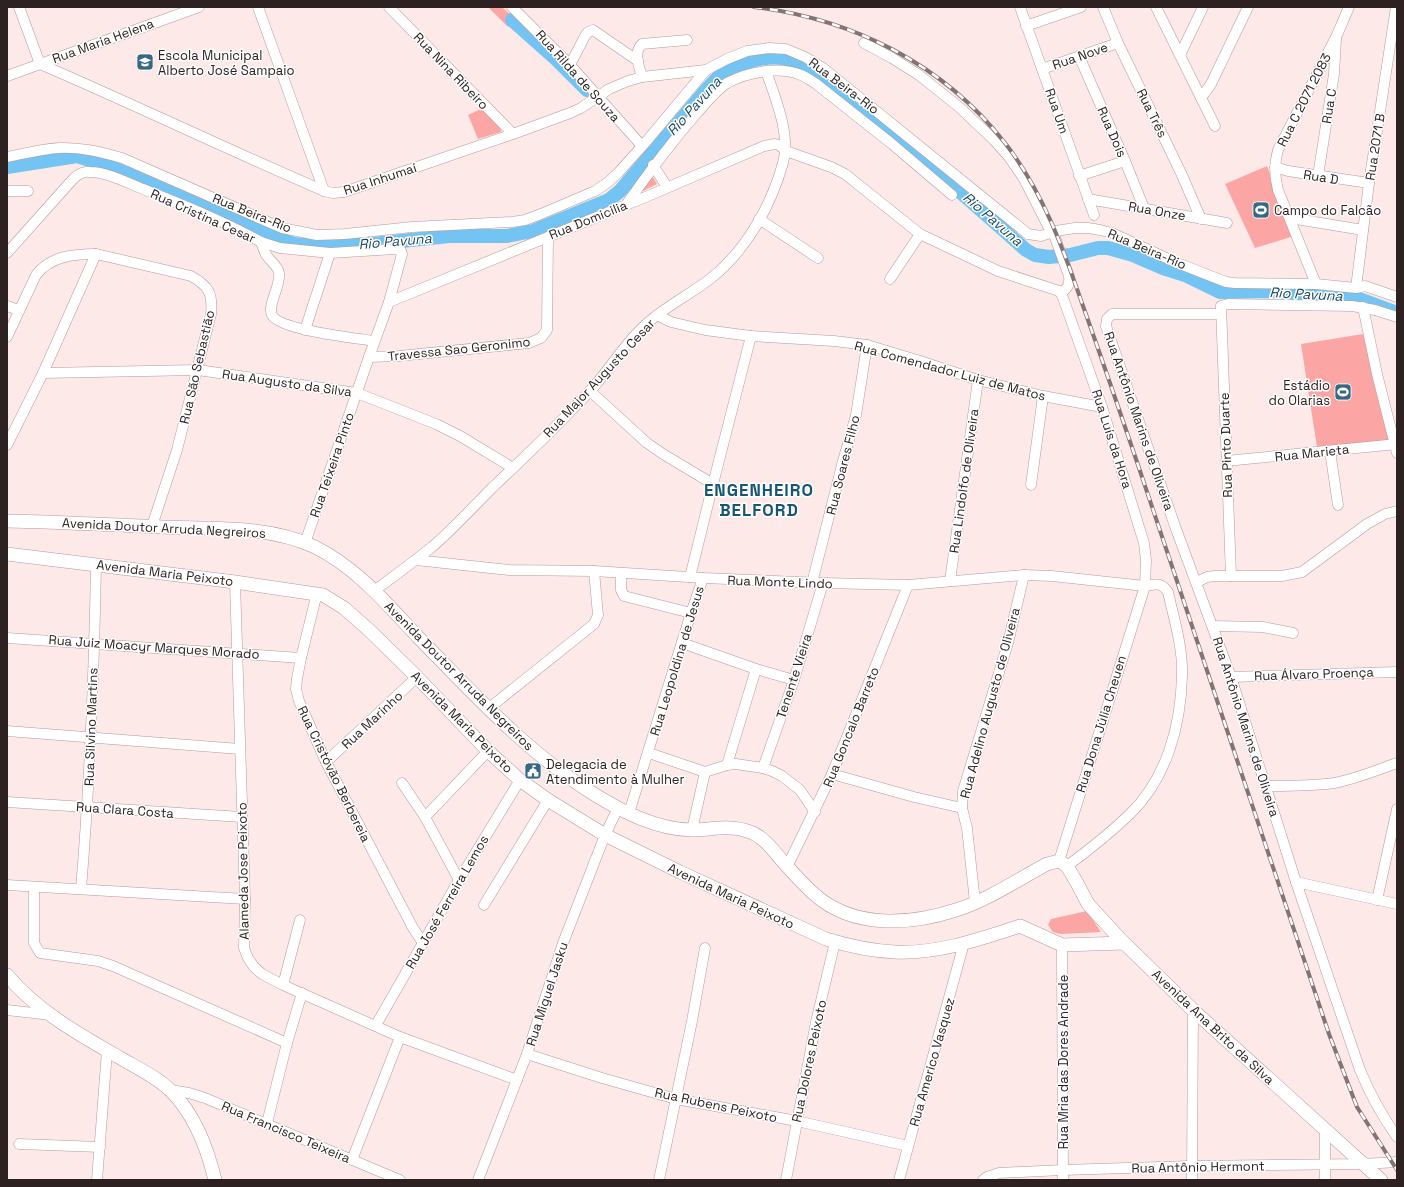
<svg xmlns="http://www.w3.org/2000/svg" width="1404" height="1187" font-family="'Space Grotesk',sans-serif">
<rect width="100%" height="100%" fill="#fde9e8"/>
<g fill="#fba6a4">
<polygon points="488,7 502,7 513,17 510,20 512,23 508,27"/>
<polygon points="483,108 500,126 501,132 478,139 468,115"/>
<polygon points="1267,166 1294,236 1255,248 1225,184"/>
<polygon points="650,172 657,184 635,195"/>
<polygon points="1363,334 1390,440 1317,447 1301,344"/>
<polygon points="1087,911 1101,932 1060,934 1053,932 1048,925 1051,919"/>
</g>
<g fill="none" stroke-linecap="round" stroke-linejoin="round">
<g stroke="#73c4f2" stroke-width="14">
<polyline points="512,20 556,59 587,90"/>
<path d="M7,167L77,156L109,166L276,238L294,244L323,247L373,244L449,236H507L533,231L609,200L620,191L707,89C712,84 717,78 722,74C738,63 767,54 786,59C810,65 833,88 852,102C912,149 969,199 1026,250L1035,255L1049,257L1070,255L1098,248H1108L1133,255L1163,268L1185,275L1220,292L1269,291L1354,297L1397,313"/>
</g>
<g stroke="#b79998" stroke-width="11">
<g id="minor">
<path d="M19,7L40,64C135,105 229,150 324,191L333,193L344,192L513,134L570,113L581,108L609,89L628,81L642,77L706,70"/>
<polyline points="258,7 324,191"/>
<polyline points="389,7 513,134"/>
<polyline points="512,7 570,65 642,146"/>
<polyline points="1020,7 1094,215"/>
<polyline points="1103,7 1118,43 1181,173 1201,219"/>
<polyline points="1156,7 1215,126"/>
<polyline points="1026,26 1081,7"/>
<polyline points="864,43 892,58 919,75 959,107 994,140 1009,157 1024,179 1051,232"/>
<polyline points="1180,55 1203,7"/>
<polyline points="1079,56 1125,161 1144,208"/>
<polyline points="570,65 585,36 588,32 593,30 638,61"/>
<polyline points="1042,69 1118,43"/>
<polyline points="7,76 199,7"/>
<path d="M642,77C639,66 633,53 642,44L687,40"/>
<polyline points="1201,98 1211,84 1248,7"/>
<path d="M7,157C24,154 41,149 59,148C81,147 101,152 122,158L282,228L317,235L345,234L412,227L512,222L525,220L541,214L595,191L607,183L618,173L645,143L706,70L727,59L747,51L769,48L786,49L805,57L823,68L1028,234L1041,236L1056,231L1075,228H1088L1100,230L1112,233L1175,262L1226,282L1235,283L1316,284L1356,288L1365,286L1397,297"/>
<polyline points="653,165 667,187"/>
<polyline points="1275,167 1288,171 1369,183"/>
<polyline points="1079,176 1125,161"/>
<polyline points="1318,176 1334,74 1336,39"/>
<polyline points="7,191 28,191"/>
<polyline points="1088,199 1227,223"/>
<path d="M626,205C649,172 671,143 697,113C706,103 716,90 727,83C748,72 779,66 801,75C806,77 810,80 815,83L892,144L952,195"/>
<polyline points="1290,218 1363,230"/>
<polyline points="759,219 818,258"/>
<path d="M1053,232L1069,276C1070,284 1068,288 1061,293"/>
<polyline points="261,242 280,248 330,253 395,249 401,251 402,254 389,302 369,357 305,543"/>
<path d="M7,253L74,178C79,174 84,171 90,172C107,172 128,183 143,189C183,205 223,221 261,242C263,247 264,252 267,256C271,262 278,266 279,273C281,286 267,305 272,315C279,330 356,338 374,341"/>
<polyline points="890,279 920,234"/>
<path d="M1316,284L1278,190C1274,175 1274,164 1278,150L1337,35L1349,7"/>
<polyline points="1356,288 1369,183 1396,7"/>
<polyline points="389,302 648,196 764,146 775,144 779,145 786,151 831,167 845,174 920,234 998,271 1059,291 1062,295 1102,407 1144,543 1146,560 1145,586 1059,861"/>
<polyline points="7,306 19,310"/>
<polyline points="1363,307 1377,374 1397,453"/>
<path d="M1220,314H1112L1107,319L1106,326L1176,529L1231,677L1296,882L1360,1070C1370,1094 1382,1116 1397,1137"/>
<polyline points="657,315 671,322 705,330 751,336 834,341 867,345 920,361 978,380 1043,396 1102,407"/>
<polyline points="305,330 330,253"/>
<path d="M7,337L36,275C50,256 74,254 96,254L191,276C209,286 213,294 211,314L177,450L152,526"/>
<polyline points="369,357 399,356 529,343 541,338 547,330 548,237"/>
<polyline points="43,373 198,370 357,393 436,424 460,436 513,468"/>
<polyline points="590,391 647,443 663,454 713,484"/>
<polyline points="7,445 43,373 96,254"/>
<polyline points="1330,451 1338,505"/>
<polyline points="1226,461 1397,444"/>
<polyline points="1031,485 1043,396"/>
<path d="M416,560L509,570L594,571L703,578L823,583L908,585L1024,575L1052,576L1145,586C1156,584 1161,582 1168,592C1174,619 1183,648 1182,675C1181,725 1167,778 1130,814C1110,833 1089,850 1067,866"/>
<polyline points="621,573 621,590 624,596 691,613"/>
<polyline points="1231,576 1221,306 1228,304 1352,306 1375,310 1397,317"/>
<polyline points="690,577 713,484 751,336"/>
<polyline points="950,581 978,380"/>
<polyline points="235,582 245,899 244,948 248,958 254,967 262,974 283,985 400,1037 517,1080"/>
<polyline points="1197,582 1207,577 1215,576 1282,576 1302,572 1367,524 1385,514 1397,511"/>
<polyline points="812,583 843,461 856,415 867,345"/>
<path d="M374,591C393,577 413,562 432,547C453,529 472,508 492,488C525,457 558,425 589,392C608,372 622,347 642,328C662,308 688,296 710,279C746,251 771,206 783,163C791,135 775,97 766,71"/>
<polyline points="317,593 301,658 297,679 296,689 299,701 326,762 413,928 423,943"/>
<polyline points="1213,626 1263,627 1293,633"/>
<polyline points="7,638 301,658"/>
<polyline points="682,643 756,669 794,680"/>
<polyline points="1231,677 1397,672"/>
<polyline points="488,709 594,624 598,615 594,571"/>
<polyline points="7,731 240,749"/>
<polyline points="649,753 705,772 727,765 736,764 763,768 772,771 782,776 800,790 815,812"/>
<polyline points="326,762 417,677"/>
<polyline points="727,765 756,669"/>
<polyline points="763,768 794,680 823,583"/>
<polyline points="832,774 914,797 962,808"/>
<polyline points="402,783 425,817 459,880"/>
<path d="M1265,786C1288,786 1312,786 1334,783C1356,779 1377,770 1397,763"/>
<polyline points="7,802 242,817"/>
<polyline points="629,813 691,613 703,578"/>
<polyline points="425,817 488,751"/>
<polyline points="692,830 705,772"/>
<polyline points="787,867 832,774 908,585"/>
<polyline points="1296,882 1397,904"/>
<polyline points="7,885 245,899"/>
<polyline points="34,887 34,943 40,953 98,961 113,966 287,1043"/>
<path d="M81,889C90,781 94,673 96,565"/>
<polyline points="1377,900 1397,809"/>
<polyline points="975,902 967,828 962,808 963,791 1008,643 1024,575"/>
<polyline points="484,905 548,800"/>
<polyline points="1062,945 1063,1180"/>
<polyline points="283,985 300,920"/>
<polyline points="7,1010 51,1015"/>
<polyline points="376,1025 459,880 520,780"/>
<polyline points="527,1054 602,1078 676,1099 797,1121 908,1146"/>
<polyline points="170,1090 189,1093 205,1098 400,1180"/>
<polyline points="267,1123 287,1043 302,993"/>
<polyline points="1325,1130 1325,1180"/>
<polyline points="19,1144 100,1147"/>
<polyline points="352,1160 400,1037"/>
<polyline points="97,1180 107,1051"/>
<polyline points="478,1180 527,1054 563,943 605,835 618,808"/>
<polyline points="659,1180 692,1021 705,948"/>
<polyline points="786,1180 816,1022 835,942"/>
<path d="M899,1180C921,1101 943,1022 964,943"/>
<polyline points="983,1180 987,1177 999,1173 1063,1170 1191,1166 1363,1164 1397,1162"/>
<polyline points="1192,1180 1193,1010"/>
</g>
</g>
<g stroke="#b79998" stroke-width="14">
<g id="major">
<path d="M7,521C59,522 111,525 162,527C212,529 269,525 315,547C357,568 387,604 418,637C474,694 528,754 597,796C625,813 657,829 691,830C711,830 731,824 750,832C765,837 775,853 785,864C794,874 804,885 814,894C853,929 910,925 956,910C988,900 1017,880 1047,864L1059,861L1067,866L1077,883L1088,904L1120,939L1193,1010L1381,1180"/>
<path d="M7,554L235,582L323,595L344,608L369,630L417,677L488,751L520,780L548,800L605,835L680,872L826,939C849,946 871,951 895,952C938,954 980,939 1020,926L1062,945L1124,943"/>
<path d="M7,975C36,1010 78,1034 117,1056C135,1067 156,1076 171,1091C195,1115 207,1147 215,1180"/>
</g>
</g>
<use href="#minor" stroke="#fff" stroke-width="10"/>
<use href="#major" stroke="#fff" stroke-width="13"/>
<g stroke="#837473" stroke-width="4">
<path id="rail" d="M754,7C853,19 943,64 1005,143C1043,192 1063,248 1083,306C1102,359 1120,412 1138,465C1202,655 1265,844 1329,1034L1357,1107L1397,1170"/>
</g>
<use href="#rail" stroke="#fff" stroke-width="2.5" stroke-dasharray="8" stroke-linecap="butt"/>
</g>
<defs>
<g id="school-square" transform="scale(0.9)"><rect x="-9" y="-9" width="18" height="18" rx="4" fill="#346884" stroke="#fff"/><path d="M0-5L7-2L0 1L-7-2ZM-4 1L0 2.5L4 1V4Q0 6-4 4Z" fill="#fff"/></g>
<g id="stadium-square" transform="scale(0.9)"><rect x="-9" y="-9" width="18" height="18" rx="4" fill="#346884" stroke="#fff"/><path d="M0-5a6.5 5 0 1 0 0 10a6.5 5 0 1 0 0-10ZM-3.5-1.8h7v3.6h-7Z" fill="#fff"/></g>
<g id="civic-square" transform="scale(0.9)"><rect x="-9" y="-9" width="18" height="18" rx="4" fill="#346884" stroke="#fff"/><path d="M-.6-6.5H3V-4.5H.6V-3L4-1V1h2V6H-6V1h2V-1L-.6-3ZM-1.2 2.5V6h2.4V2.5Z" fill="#fff"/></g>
</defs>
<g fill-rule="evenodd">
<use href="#school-square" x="145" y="62"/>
<use href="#stadium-square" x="1261" y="210"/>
<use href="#stadium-square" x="1343" y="392"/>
<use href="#civic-square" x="533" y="771"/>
</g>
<g text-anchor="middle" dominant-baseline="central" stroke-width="3" stroke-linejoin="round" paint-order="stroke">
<g font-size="13" fill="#2d2121" stroke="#fff">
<text transform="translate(103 41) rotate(-20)">Rua Maria Helena</text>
<text transform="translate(1080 56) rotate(-19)">Rua Nove</text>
<text transform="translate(451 71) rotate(46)">Rua Nina Ribeiro</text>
<text transform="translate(578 76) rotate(48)">Rua Rilda de Souza</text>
<text transform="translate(844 86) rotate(37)">Rua Beira-Rio</text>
<text transform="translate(1304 100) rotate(-63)">Rua C 2071 2083</text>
<text transform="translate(1329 106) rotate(-81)">Rua C</text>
<text transform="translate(1057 111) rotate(71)">Rua Um</text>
<text transform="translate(1152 113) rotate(64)">Rua Três</text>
<text transform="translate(1112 132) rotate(66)">Rua Dois</text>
<text transform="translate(1375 147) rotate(-81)">Rua 2071 B</text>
<text transform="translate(1321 177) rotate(9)">Rua D</text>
<text transform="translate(380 179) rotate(-18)">Rua Inhumaí</text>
<text transform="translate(1157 211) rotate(10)">Rua Onze</text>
<text transform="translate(252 213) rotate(22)">Rua Beira-Rio</text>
<text transform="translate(203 216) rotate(24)">Rua Cristina Cesar</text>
<text transform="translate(588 220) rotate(-22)">Rua Domicilia</text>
<text transform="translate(1147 249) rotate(23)">Rua Beira-Rio</text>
<text transform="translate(459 349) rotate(-6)">Travessa Sao Geronimo</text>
<text transform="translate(197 367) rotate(-77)">Rua São Sebastião</text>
<text transform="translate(950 371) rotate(15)">Rua Comendador Luiz de Matos</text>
<text transform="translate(599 378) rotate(-47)">Rua Major Augusto Cesar</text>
<text transform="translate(287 383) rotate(8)">Rua Augusto da Silva</text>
<text transform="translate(1139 421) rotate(71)">Rua Antônio Marins de Oliveira</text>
<text transform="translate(1112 439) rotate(72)">Rua Luís da Hora</text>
<text transform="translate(1226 445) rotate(-92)">Rua Pinto Duarte</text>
<text transform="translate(1312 453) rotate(-6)">Rua Marieta</text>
<text transform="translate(332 465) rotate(-71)">Rua Teixeira Pinto</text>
<text transform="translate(843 465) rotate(-76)">Rua Soares Filho</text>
<text transform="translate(964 481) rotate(-82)">Rua Lindolfo de Oliveira</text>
<text transform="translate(164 528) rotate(3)">Avenida Doutor Arruda Negreiros</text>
<text transform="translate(165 573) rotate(7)">Avenida Maria Peixoto</text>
<text transform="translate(780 582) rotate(2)">Rua Monte Lindo</text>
<text transform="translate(154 647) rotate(4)">Rua Juiz Moacyr Marques Morado</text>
<text transform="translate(677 661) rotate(-73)">Rua Leopoldina de Jesus</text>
<text transform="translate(1314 674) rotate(-2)">Rua Álvaro Proença</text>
<text transform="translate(459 676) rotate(45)">Avenida Doutor Arruda Negreiros</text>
<text transform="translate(794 676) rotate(-72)">Tenente Vieira</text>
<text transform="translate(990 703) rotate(-75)">Rua Adelino Augusto de Oliveira</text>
<text transform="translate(372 720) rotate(-43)">Rua Marinho</text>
<text transform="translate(462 722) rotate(45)">Avenida Maria Peixoto</text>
<text transform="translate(1101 724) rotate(-73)">Rua Dona Júlia Cheuen</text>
<text transform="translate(91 727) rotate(-88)">Rua Silvino Martins</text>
<text transform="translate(851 727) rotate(-68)">Rua Goncalo Barreto</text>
<text transform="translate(1246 727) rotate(72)">Rua Antônio Marins de Oliveira</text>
<text transform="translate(334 774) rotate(64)">Rua Cristóvão Berbereia</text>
<text transform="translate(125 810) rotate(4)">Rua Clara Costa</text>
<text transform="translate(243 871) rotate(-91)">Alameda Jose Peixoto</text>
<text transform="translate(731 896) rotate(25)">Avenida Maria Peixoto</text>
<text transform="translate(447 902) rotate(-60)">Rua José Ferreira Lemos</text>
<text transform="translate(547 994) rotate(-72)">Rua Miguel Jasku</text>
<text transform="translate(1213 1027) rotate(43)">Avenida Ana Brito da Silva</text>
<text transform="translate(809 1061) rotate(-78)">Rua Dolores Peixoto</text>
<text transform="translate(932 1062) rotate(-74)">Rua Americo Vasquez</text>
<text transform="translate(1063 1062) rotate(-90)">Rua Mria das Dores Andrade</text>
<text transform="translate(716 1105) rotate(12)">Rua Rubens Peixoto</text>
<text transform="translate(286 1132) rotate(23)">Rua Francisco Teixeira</text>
<text transform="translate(1198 1167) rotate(-1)">Rua Antônio Hermont</text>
</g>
<g font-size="13" fill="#2d2121" stroke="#fff" text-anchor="start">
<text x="158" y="55">Escola Municipal<tspan x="158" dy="15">Alberto José Sampaio</tspan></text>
<text x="1274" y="210">Campo do Falcão</text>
<text x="1330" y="385" text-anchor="end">Estádio<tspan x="1330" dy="15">do Olarias</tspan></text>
<text x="546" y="764">Delegacia de<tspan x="546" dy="15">Atendimento à Mulher</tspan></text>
</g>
<g font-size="14" font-style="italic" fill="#19465e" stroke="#fff">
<text transform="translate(694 106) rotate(-48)">Rio Pavuna</text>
<text transform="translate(993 219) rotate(41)">Rio Pavuna</text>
<text transform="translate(395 241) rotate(-5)">Rio Pavuna</text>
<text transform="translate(1306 294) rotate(3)">Rio Pavuna</text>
</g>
<g font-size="17" font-weight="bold" letter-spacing="1" fill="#165574" stroke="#fff">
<text x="759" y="490">ENGENHEIRO<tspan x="759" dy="20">BELFORD</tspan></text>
</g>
</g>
<rect width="1404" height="1187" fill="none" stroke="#2d2121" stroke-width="16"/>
</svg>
